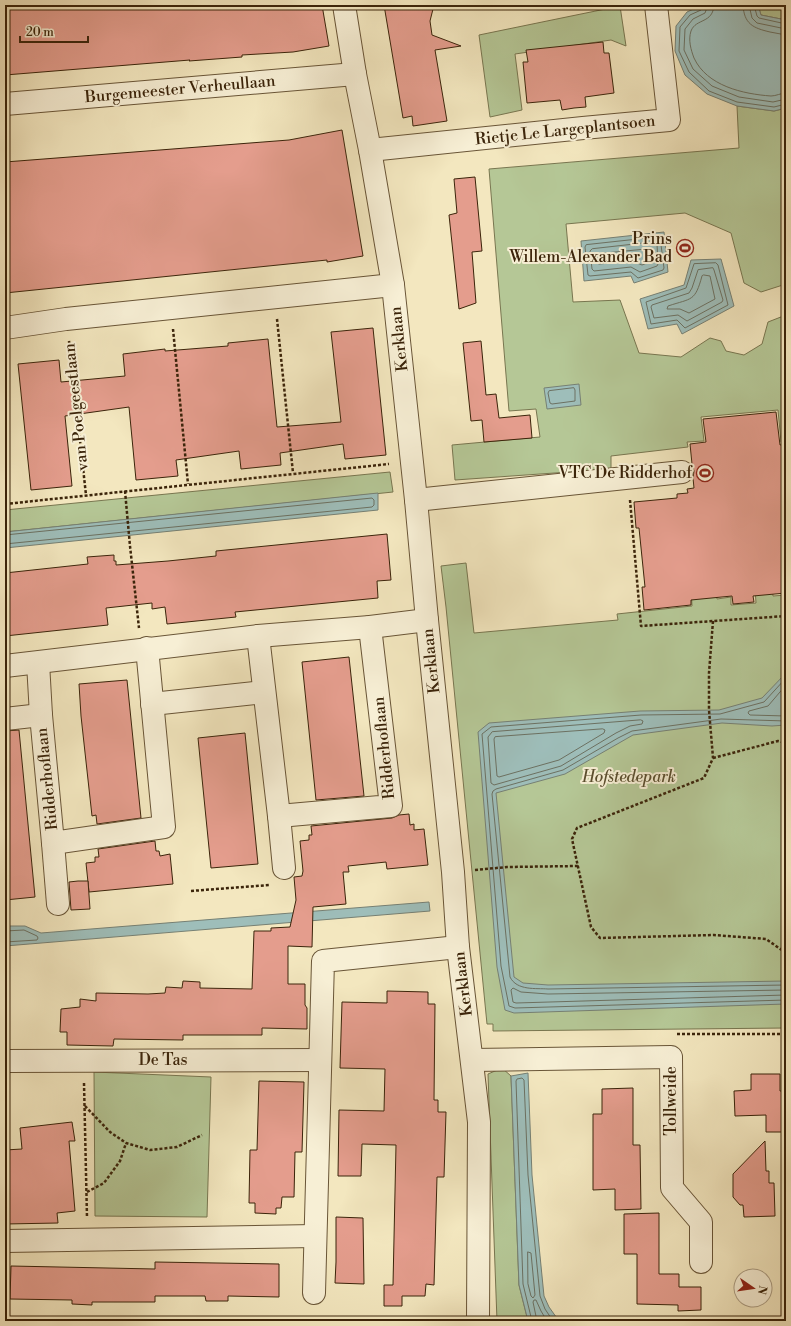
<svg xmlns="http://www.w3.org/2000/svg" width="791" height="1326" font-family="'Libre Bodoni',serif">
<rect width="100%" height="100%" fill="#f3e7bf"/>
<filter id="stains"><feTurbulence type="fractalNoise" baseFrequency=".005" numOctaves="4"/><feColorMatrix values="0 0 0 0 .2 0 0 0 0 .09 0 0 0 0 .02 0 0 0 .5 -.17"/></filter>
<radialGradient id="worn" r=".72"><stop offset=".6" stop-color="#630" stop-opacity="0"/><stop offset="1" stop-color="#630" stop-opacity=".3"/></radialGradient>
<g fill="#b5c796" stroke="#787650">
<polygon points="758,5 786,5 786,20 761,15"/>
<polygon points="620,6 626,46 611,40 515,54 522,110 490,117 479,35"/>
<polygon points="737,106 774,111 786,108 786,284 761,292 744,283 731,233 685,213 566,224 573,302 620,300 639,353 681,357 710,338 721,341 726,351 744,355 762,344 768,322 786,315 786,441 781,442 778,410 701,417 704,441 687,442 688,447 611,456 611,469 455,480 452,445 540,437 536,409 509,411 489,169 739,148"/>
<polygon points="390,472 393,492 5,532 5,510"/>
<polygon points="466,563 474,633 618,620 617,614 692,606 691,586 716,584 717,599 731,597 731,605 756,603 755,588 772,587 773,596 786,595 786,1028 493,1031 493,1024 487,1024 446,607 441,566"/>
<polygon points="502,1068 511,1076 519,1285 528,1321 497,1321 488,1074"/>
<polygon points="94,1072 211,1077 207,1217 95,1216"/>
</g>
<g fill="#9ebeba" stroke="#768074">
<polygon points="700,5 758,5 761,15 786,20 786,108 774,111 737,106 707,94 685,75 675,51 676,26 687,12 698,7"/>
<polygon points="664,232 668,272 634,283 631,276 584,281 581,241"/>
<polygon points="721,259 734,306 682,334 677,324 648,329 640,299 684,285 691,260"/>
<polygon points="579,384 581,405 547,409 544,388"/>
<polygon points="378,493 378,510 5,548 5,532"/>
<polygon points="786,673 786,725 772,726 722,723 633,735 565,774 496,793 514,977 523,983 548,985 786,981 786,1004 514,1013 505,1010 497,967 478,732 489,723 640,711 719,710 762,698"/>
<polygon points="429,902 430,911 5,946 5,928 8,926 25,926 41,933"/>
<polygon points="528,1073 532,1175 544,1296 549,1307 559,1321 528,1321 519,1285 511,1076"/>
</g>
<g fill="none" stroke-linecap="round" stroke-linejoin="round">
<g stroke="#6c7162" stroke-width="1">
<polyline points="703,5 701,10 690,15 680,27 679,51 689,72 709,91 737,102 774,107 786,104"/>
<polyline points="708,5 705,13 693,19 685,29 684,50 693,69 712,86 739,97 773,102 786,99"/>
<path d="M714,5C713,24 696,18 691,31C688,40 691,50 694,58C707,86 743,94 771,96C776,96 781,93 786,93"/>
<path d="M743,5C744,24 753,28 770,32C775,33 781,34 786,35"/>
<polyline points="749,5 752,18 757,23 786,29"/>
<polyline points="754,5 757,16 759,18 786,24"/>
<polygon points="660,237 664,268 663,270 638,278 631,272 590,276 588,275 585,247 586,245"/>
<polygon points="655,242 657,244 658,264 657,266 640,272 631,267 594,271 592,269 590,251 592,249"/>
<polygon points="649,249 651,251 652,261 642,265 632,261 599,264 597,263 597,256 598,254"/>
<polygon points="716,263 718,265 728,305 685,328 677,320 651,324 646,302 686,288 694,264"/>
<polygon points="713,268 714,270 723,300 722,302 687,321 678,315 654,318 651,307 652,305 689,293 692,288 698,270"/>
<path d="M704,275L710,276L715,299L689,313L680,309H667L668,306C692,298 695,302 702,276Z"/>
<polygon points="574,388 575,390 575,401 552,404 550,403 548,393 549,391"/>
<polyline points="5,535 372,498 374,500 374,505 372,507 5,544"/>
<polyline points="786,678 764,702 720,714 641,715 491,727 482,734 501,966 509,1006 515,1008 786,1000"/>
<polyline points="786,685 768,706 749,711 748,713 750,715 786,716"/>
<polygon points="641,720 643,721 642,724 630,726 616,733 561,766 494,785 491,783 488,737 492,732"/>
<path d="M786,721L721,719L632,731L618,738L563,770L496,789L493,791L492,794L510,977C517,991 536,988 548,989L786,985"/>
<polygon points="603,729 605,730 604,733 559,760 499,777 497,776 494,739 495,737"/>
<polyline points="5,931 24,930 37,936 38,938 37,940 5,942"/>
<polyline points="786,990 548,994 521,992 513,988 511,990 513,1002 516,1003 786,995"/>
<polygon points="528,1252 531,1253 535,1295 533,1298 531,1296 528,1284"/>
<polyline points="532,1321 523,1284 516,1081 517,1079 522,1078 524,1080 528,1175 540,1296 545,1309 553,1321"/>
<polyline points="537,1321 533,1302 534,1300 536,1300 541,1311 547,1321"/>
</g>
</g>
<g fill="#e49d8d" stroke="#3b240a">
<polygon points="5,5 322,5 329,46 293,52 242,55 242,57 189,61 190,60 5,75"/>
<polygon points="384,5 434,5 430,21 432,35 461,46 435,50 447,121 413,126 412,116 403,118"/>
<polygon points="603,42 604,53 609,53 614,93 585,97 586,107 574,108 562,110 560,100 527,103 523,62 528,62 526,50"/>
<polygon points="342,130 363,256 327,262 327,260 5,293 5,162 289,140"/>
<polygon points="475,177 482,251 472,252 476,303 459,309 449,215 457,213 454,179"/>
<polygon points="373,328 386,455 345,459 343,444 280,453 281,465 241,469 239,451 176,460 178,476 136,480 129,407 65,416 72,486 31,490 18,364 59,360 61,382 125,376 123,354 165,349 165,351 228,346 228,343 268,339 277,427 341,422 331,332"/>
<polygon points="481,341 486,395 496,394 499,418 530,415 532,438 484,442 482,420 471,421 463,343"/>
<polygon points="776,412 780,445 786,444 786,593 753,596 754,602 733,604 732,596 691,600 691,605 644,610 642,587 645,587 639,528 636,528 634,502 677,498 677,494 688,493 687,489 694,488 693,478 694,471 692,464 690,444 706,442 703,419"/>
<polygon points="387,534 391,580 377,581 378,598 235,612 236,617 167,624 165,607 152,609 152,603 106,608 108,625 5,636 5,573 88,564 87,557 114,555 114,561 116,561 116,565 168,561 216,556 216,551"/>
<polygon points="349,657 364,796 316,800 302,662"/>
<polygon points="127,680 141,818 97,824 96,815 92,816 81,716 79,684"/>
<polygon points="19,730 35,897 5,900 5,731"/>
<polygon points="245,733 258,864 211,868 198,738"/>
<polygon points="409,814 410,825 414,824 414,830 424,829 428,865 387,869 386,862 348,866 349,872 343,872 346,904 313,907 312,947 288,946 288,984 305,984 305,1005 307,1008 307,1029 262,1028 262,1035 183,1035 183,1040 114,1039 113,1046 67,1045 67,1032 60,1032 61,1009 80,1007 80,999 96,1001 96,993 148,994 165,993 166,987 182,988 183,981 200,982 200,988 252,989 254,931 271,931 271,928 290,927 296,900 294,877 302,876 303,871 300,841 309,840 309,835 312,835 311,826 392,818 399,815"/>
<polygon points="155,841 156,851 159,851 160,856 170,854 173,884 89,892 86,863 95,862 95,857 99,857 98,849"/>
<polygon points="78,881 88,881 90,909 71,910 69,882"/>
<polygon points="387,991 428,992 428,1004 435,1004 434,1100 438,1100 438,1112 446,1112 444,1177 437,1177 434,1285 426,1284 425,1296 402,1296 402,1306 384,1306 384,1285 393,1285 396,1145 362,1144 361,1176 338,1176 339,1110 384,1111 385,1069 340,1068 342,1002 387,1003"/>
<polygon points="751,1074 780,1074 780,1091 786,1091 786,1132 766,1132 766,1115 735,1116 734,1091 751,1090"/>
<polygon points="259,1081 304,1082 302,1152 295,1152 294,1197 282,1197 281,1208 276,1208 276,1214 255,1213 255,1203 249,1203 250,1150 257,1150"/>
<polygon points="633,1088 633,1145 640,1145 641,1209 615,1210 615,1189 593,1190 593,1114 602,1114 602,1089"/>
<polygon points="72,1122 75,1141 69,1141 75,1211 57,1213 58,1223 5,1224 5,1150 22,1149 20,1128"/>
<polygon points="765,1141 766,1171 769,1171 769,1183 774,1183 775,1216 744,1217 743,1205 740,1205 733,1197 733,1174"/>
<polygon points="659,1213 659,1274 679,1274 679,1287 701,1287 701,1310 678,1311 678,1305 637,1304 637,1254 624,1254 624,1214"/>
<polygon points="336,1217 363,1218 364,1284 335,1283 336,1262"/>
<polygon points="155,1262 279,1264 279,1297 228,1296 228,1301 206,1301 205,1296 155,1296 155,1302 92,1302 92,1305 72,1304 72,1300 10,1299 11,1266 155,1269"/>
</g>
<g fill="none" stroke-linecap="round" stroke-linejoin="round">
<g stroke="#695537" stroke-width="24">
<g id="minor">
<polyline points="344,5 355,74 370,150 393,285 416,500 427,620 453,872 458,947 479,1122 478,1321"/>
<polyline points="5,104 355,74"/>
<polyline points="370,150 583,128 669,120 656,5"/>
<polyline points="5,328 66,319 393,285"/>
<polyline points="416,500 682,472"/>
<polyline points="258,636 279,816 391,806 370,627"/>
<polyline points="38,663 41,715 53,843 164,827 147,648"/>
<polyline points="5,666 258,636 370,627 427,620"/>
<polyline points="152,704 264,692"/>
<polyline points="5,719 41,715"/>
<polyline points="279,816 284,868"/>
<polyline points="53,843 58,904"/>
<polyline points="472,1060 671,1057 672,1188 701,1222 701,1262"/>
<polyline points="5,1061 320,1060"/>
<polyline points="5,1241 315,1236"/>
<polyline points="314,1293 323,961 458,947"/>
</g>
</g>
<g stroke="#3b240a" stroke-width="2.5" stroke-dasharray="3 2" stroke-linecap="butt">
<polyline points="277,319 293,473"/>
<polyline points="173,329 188,484"/>
<polyline points="69,341 86,495"/>
<polyline points="125,491 130,546 139,628"/>
<polyline points="630,500 641,626 786,616"/>
<polyline points="5,504 389,464"/>
<polyline points="713,621 709,673 709,710 713,758 704,778 577,828 572,839 591,927 600,938 714,935 766,939 786,953"/>
<polyline points="713,758 778,741 786,743"/>
<polyline points="475,870 507,867 578,866"/>
<polyline points="191,891 269,885"/>
<polyline points="677,1034 786,1034"/>
<polyline points="84,1083 87,1218"/>
<polyline points="85,1106 110,1132 126,1143 150,1150 177,1147 202,1135"/>
<polyline points="87,1192 104,1183 120,1161 126,1143"/>
</g>
<use href="#minor" stroke="#f7efd5" stroke-width="22"/>
</g>
<defs>
<g id="stadium-ring" transform="scale(0.9)"><circle r="9.5" fill="#f7efd5" stroke="#8f2418" stroke-width="1.5"/><path d="M0-5a6.5 5 0 1 0 0 10a6.5 5 0 1 0 0-10ZM-3.5-1.8h7v3.6h-7Z" fill="#8f2418"/></g>
</defs>
<g fill-rule="evenodd">
<use href="#stadium-ring" x="685" y="248"/>
<use href="#stadium-ring" x="705" y="473"/>
</g>
<g text-anchor="middle" dominant-baseline="central" stroke-width="4" stroke-linejoin="round" paint-order="stroke">
<g font-size="16" fill="#3b240a" stroke="#f7efd5">
<text transform="translate(180 89) rotate(-5)">Burgemeester Verheullaan</text>
<text transform="translate(565 130) rotate(-6)">Rietje Le Largeplantsoen</text>
<text transform="translate(399 339) rotate(-96)">Kerklaan</text>
<text transform="translate(76 407) rotate(-96)">van Poelgeestlaan</text>
<text transform="translate(431 661) rotate(-96)">Kerklaan</text>
<text transform="translate(384 748) rotate(-96)">Ridderhoflaan</text>
<text transform="translate(47 779) rotate(-96)">Ridderhoflaan</text>
<text transform="translate(463 984) rotate(-97)">Kerklaan</text>
<text x="163" y="1060">De Tas</text>
<text transform="translate(671 1101) rotate(-90)">Tollweide</text>
</g>
<g font-size="16" fill="#3b240a" stroke="#f7efd5" text-anchor="end">
<text x="672" y="239">Prins<tspan x="672" dy="18">Willem-Alexander Bad</tspan></text>
<text x="692" y="473">VTC De Ridderhof</text>
</g>
<g font-size="16" font-style="italic" fill="#5a4d2d" stroke="#f7efd5">
<text x="629" y="777">Hofstedepark</text>
</g>
</g>
<rect width="791" height="1326" fill="none" stroke="#f3e7bf" stroke-width="20"/>
<rect x="6" y="6" width="779" height="1314" fill="none" stroke="#3b240a" stroke-width="2"/>
<rect x="10" y="10" width="771" height="1306" fill="none" stroke="#3b240a"/>
<g transform="translate(753 1288) rotate(103)"><circle r="19" fill="#f7efd5" stroke="#ac9e84"/>
<path d="M0-3L7 15L0 10L-7 15Z" fill="#8f2418"/>
<text y="-6" font-size="11" font-weight="bold" text-anchor="middle" fill="#3b240a">N</text>
</g>
<path d="M20 36v6h68v-6" fill="none" stroke="#3b240a" stroke-width="2"/>
<text x="26" y="36" font-size="12" fill="#3b240a" stroke="#f7efd5" stroke-width="3" paint-order="stroke">20 m</text>
<rect width="100%" height="100%" filter="url(#stains)"/>
<rect width="100%" height="100%" fill="url(#worn)"/>
</svg>
